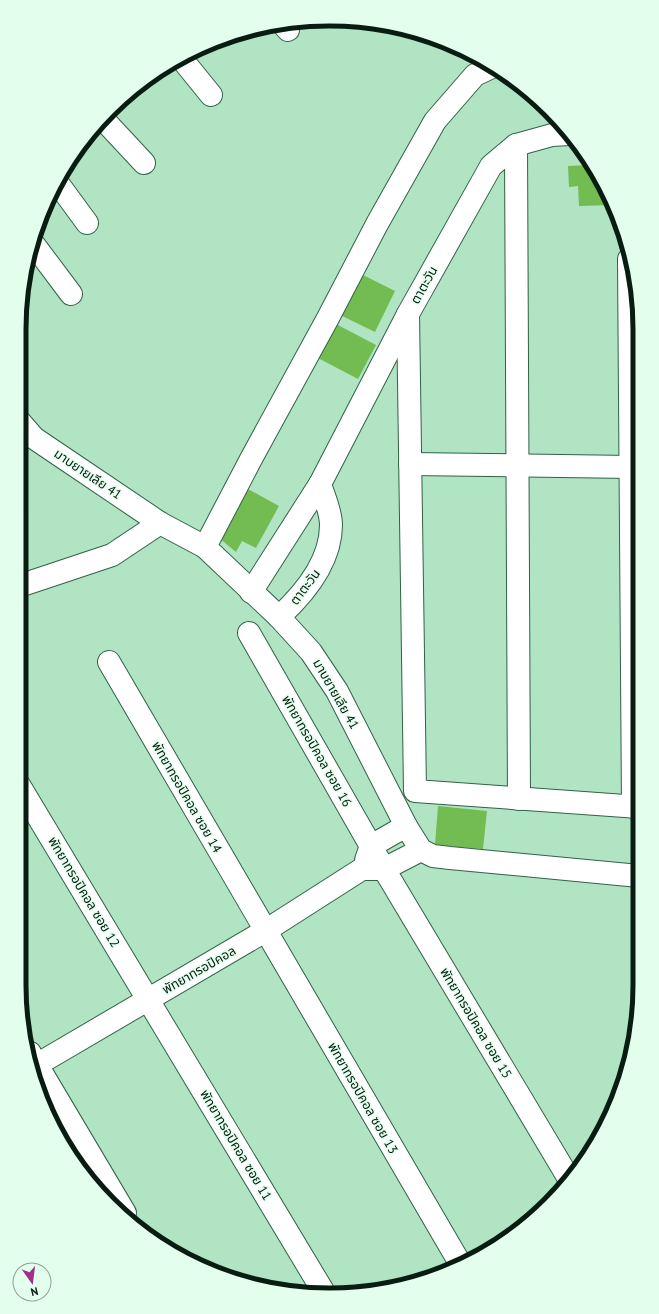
<svg xmlns="http://www.w3.org/2000/svg" width="659" height="1314" font-family="'PT Sans','Noto Sans Thai',sans-serif">
<rect width="100%" height="100%" fill="#b0e4c3"/>
<g fill="#73bc52">
<polygon points="590,165 595,174 613,205 579,206 578,186 569,187 568,166"/>
<polygon points="361,274 395,291 375,332 340,315"/>
<polygon points="336,324 376,345 358,379 318,358"/>
<polygon points="246,488 279,506 256,548 242,541 236,552 219,538"/>
<polygon points="438,806 487,811 483,849 435,845"/>
</g>
<g fill="none" stroke-linecap="round" stroke-linejoin="round">
<g stroke="#316246" stroke-width="24">
<g id="minor">
<polyline points="282,23 288,30"/>
<polyline points="181,58 211,95"/>
<polyline points="103,119 144,163"/>
<polyline points="516,145 519,799"/>
<polyline points="57,182 87,223"/>
<polyline points="32,242 71,294"/>
<polyline points="629,259 633,807"/>
<polyline points="408,314 415,791 639,807"/>
<polyline points="20,422 34,438 160,523 205,547 279,617 311,652 337,691 406,826 421,850 433,856 450,858 639,876"/>
<polyline points="410,464 631,467"/>
<polyline points="205,547 251,459 328,318 377,224 435,121 475,75 492,67"/>
<polyline points="19,586 112,555 160,523"/>
<polyline points="251,592 320,484 408,314 491,166 516,145 552,135 569,134"/>
<path d="M279,617C304,594 331,562 331,525C331,511 324,497 320,484"/>
<polyline points="249,633 384,869 568,1177"/>
<polyline points="109,662 461,1265"/>
<polyline points="19,785 323,1291"/>
<polyline points="366,860 371,846 406,826"/>
<polyline points="30,1053 125,1213"/>
<polyline points="33,1067 265,931 362,869 384,869 421,850"/>
</g>
</g>
<use href="#minor" stroke="#fff" stroke-width="22"/>
</g>
<g text-anchor="middle" dominant-baseline="central" stroke-width="3" stroke-linejoin="round" paint-order="stroke">
<g font-size="13" fill="#081c11" stroke="#e4feed">
<text transform="translate(424 285) rotate(-61)">ตาตะวัน</text>
<text transform="translate(88 474) rotate(34)">มาบยายเลีย 41</text>
<text transform="translate(305 587) rotate(-53)">ตาตะวัน</text>
<text transform="translate(336 694) rotate(60)">มาบยายเลีย 41</text>
<text transform="translate(317 751) rotate(60)">พัทยาทรอปิคอล ซอย 16</text>
<text transform="translate(187 797) rotate(60)">พัทยาทรอปิคอล ซอย 14</text>
<text transform="translate(84 892) rotate(59)">พัทยาทรอปิคอล ซอย 12</text>
<text transform="translate(199 970) rotate(-30)">พัทยาทรอปิคอล</text>
<text transform="translate(476 1023) rotate(59)">พัทยาทรอปิคอล ซอย 15</text>
<text transform="translate(363 1098) rotate(60)">พัทยาทรอปิคอล ซอย 13</text>
<text transform="translate(236 1145) rotate(59)">พัทยาทรอปิคอล ซอย 11</text>
</g>
</g>
<path d="M0 0H659V1314H0ZM329 26H330A303 303 0 0 1 633 329V985A303 303 0 0 1 330 1288H329A303 303 0 0 1 26 985V329A303 303 0 0 1 329 26Z" fill="#e4feed" fill-rule="evenodd"/>
<path fill="none" stroke="#081c11" stroke-width="5" d="M329 26H330A303 303 0 0 1 633 329V985A303 303 0 0 1 330 1288H329A303 303 0 0 1 26 985V329A303 303 0 0 1 329 26Z"/>
<g transform="translate(32 1282) rotate(166)"><circle r="19" fill="#e4feed" stroke="#8ca495"/>
<path d="M0-3L7 15L0 10L-7 15Z" fill="#a12f8b"/>
<text y="-6" font-size="11" font-weight="bold" text-anchor="middle" fill="#081c11">N</text>
</g>
</svg>
